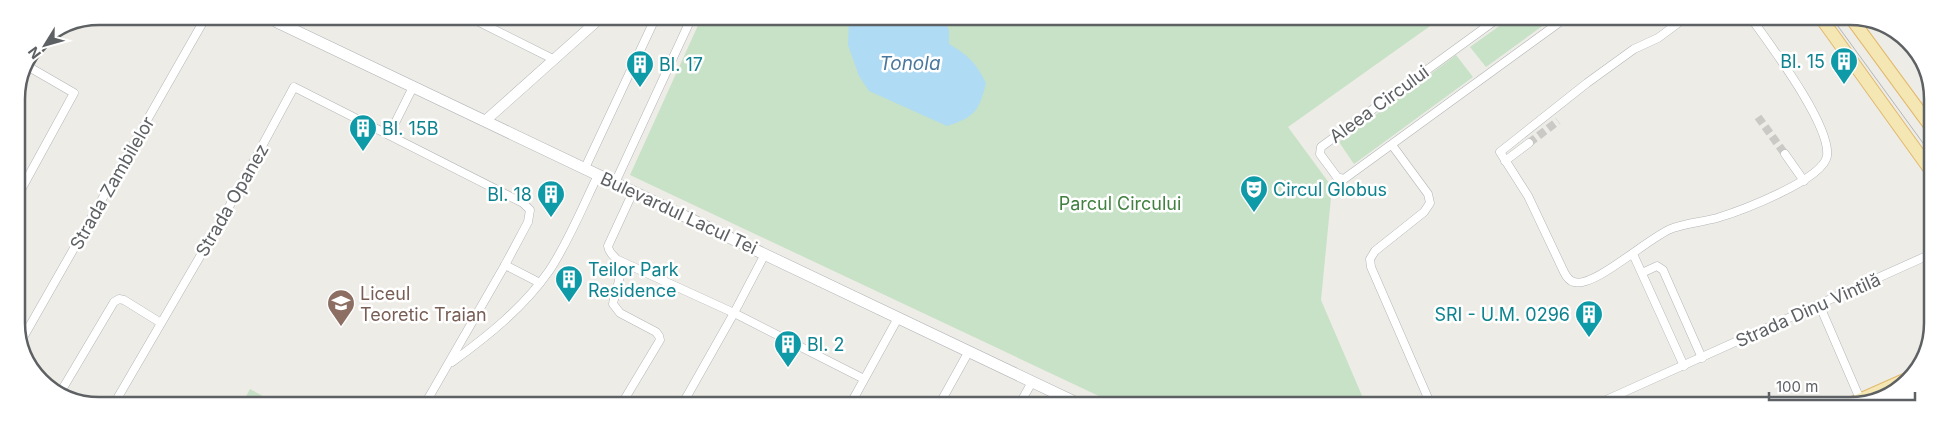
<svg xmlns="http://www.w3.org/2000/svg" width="1949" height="422" font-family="Inter,sans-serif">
<rect width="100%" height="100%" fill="#eeece6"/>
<g fill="#c7e2c6">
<polygon points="1429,19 1433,24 1288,127 1332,187 1321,300 1366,405 1118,405 630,175 700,21"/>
<polygon points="1509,19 1552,19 1486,67 1470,47"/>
<polygon points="1456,55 1473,77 1354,164 1339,142"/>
<polygon points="250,389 277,404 242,404"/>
</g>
<path fill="#afdbf5" d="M849,20H944L949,30V44C969,56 976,63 986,83C979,111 975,117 947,126L869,91L859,76L848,45Z"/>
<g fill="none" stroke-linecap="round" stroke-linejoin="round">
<g stroke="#cac9c6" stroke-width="8" stroke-dasharray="8 4" stroke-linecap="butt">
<polyline points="1758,117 1785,154"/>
<polyline points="1529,143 1558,121"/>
</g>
<g stroke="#b3b6b9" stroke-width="9">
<g id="minor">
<path d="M1685,18L1658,38L1634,49L1587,83L1500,152L1528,196L1564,272C1566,276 1569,281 1574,282C1594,289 1651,235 1673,228C1687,223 1702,222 1717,218C1740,211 1823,180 1827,156C1831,125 1770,45 1751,18"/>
<polyline points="1497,19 1321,147 1320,154 1337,177 1344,179 1564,19"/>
<polyline points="477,21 553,59"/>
<polyline points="389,135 413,87"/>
<polyline points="1392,145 1428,194 1430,203 1424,212 1375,251 1370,259 1371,267 1431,405"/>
<polyline points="1785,154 1804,181"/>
<polyline points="1505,161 1529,143"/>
<polyline points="585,168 654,21"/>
<polyline points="615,183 690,21"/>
<polyline points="17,197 74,93 29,67"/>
<polyline points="1633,254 1684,366"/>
<polyline points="618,260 734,313 864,379"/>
<polyline points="505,265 540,283"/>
<polyline points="1642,273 1657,266 1663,270 1702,358"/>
<polyline points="1819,304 1860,399"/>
<polyline points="20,343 203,22"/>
<path d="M452,362C488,336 524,307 549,271C568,243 583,206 598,175"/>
<polyline points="63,388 114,302 119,299 124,300 161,323"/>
<polyline points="114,404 230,205 294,87 523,203 530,210 528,222 505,265 425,404"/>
<path d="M621,405L660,340L659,336L656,332L620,313L613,304C615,291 623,276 619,263C616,256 609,255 608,246L633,192"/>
<polyline points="682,405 734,313 765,254"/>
<polyline points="850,405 898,318"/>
<polyline points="939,405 969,351"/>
<polyline points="1019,405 1032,382"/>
<polyline points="1595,405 1931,254"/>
</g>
</g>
<g stroke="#b3b6b9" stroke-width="11">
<polyline id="tertiary" points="485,121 597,21"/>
</g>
<g stroke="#b2b5b9" stroke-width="12">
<polyline id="secondary" points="277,22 1081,405"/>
</g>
<g stroke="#e1b96c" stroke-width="14">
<g id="primary">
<polyline points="1821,18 1931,171"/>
<polyline points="1851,18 1931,127"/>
<polyline points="1846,406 1909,378"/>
</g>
</g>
<use href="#minor" stroke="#fff" stroke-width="8"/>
<use href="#tertiary" stroke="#fff" stroke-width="10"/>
<use href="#secondary" stroke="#fff" stroke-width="11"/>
<use href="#primary" stroke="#f5e7b4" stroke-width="12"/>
<polyline stroke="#b4b5b5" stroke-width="1" points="1832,18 1931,154"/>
</g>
<defs>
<g id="building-pin" transform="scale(1.4375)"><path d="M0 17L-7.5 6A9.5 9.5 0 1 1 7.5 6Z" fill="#0f9aa8" stroke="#fff"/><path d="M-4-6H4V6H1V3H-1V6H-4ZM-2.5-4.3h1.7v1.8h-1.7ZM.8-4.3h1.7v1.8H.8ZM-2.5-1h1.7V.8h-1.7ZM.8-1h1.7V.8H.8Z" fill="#fff"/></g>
<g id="theatre-pin" transform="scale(1.4375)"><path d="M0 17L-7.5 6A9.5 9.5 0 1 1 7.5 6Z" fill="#0f9aa8" stroke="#fff"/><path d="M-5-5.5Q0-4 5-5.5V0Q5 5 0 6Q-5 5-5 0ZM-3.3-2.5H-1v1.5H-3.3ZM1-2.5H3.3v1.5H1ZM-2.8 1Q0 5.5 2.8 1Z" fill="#fff"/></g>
<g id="school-pin" transform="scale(1.4375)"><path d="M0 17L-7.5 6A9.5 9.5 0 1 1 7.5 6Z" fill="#8d6e63" stroke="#fff"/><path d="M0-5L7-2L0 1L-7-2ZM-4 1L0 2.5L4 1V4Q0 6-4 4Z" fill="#fff"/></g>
</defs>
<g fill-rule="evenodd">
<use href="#building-pin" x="1844" y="61"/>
<use href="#building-pin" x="640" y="64"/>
<use href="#building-pin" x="363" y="128"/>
<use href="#theatre-pin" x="1254" y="189"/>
<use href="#building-pin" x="551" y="194"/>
<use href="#building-pin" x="569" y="279"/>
<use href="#school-pin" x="341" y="303"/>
<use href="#building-pin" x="1589" y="314"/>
<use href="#building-pin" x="788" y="344"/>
</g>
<g text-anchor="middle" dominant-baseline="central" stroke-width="5" stroke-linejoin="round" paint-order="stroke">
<g font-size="18" fill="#0d838f" stroke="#fff" text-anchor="start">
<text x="1825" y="61" text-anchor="end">Bl. 15</text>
<text x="659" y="64">Bl. 17</text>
<text x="382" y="128">Bl. 15B</text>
<text x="1273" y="189">Circul Globus</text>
<text x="532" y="194" text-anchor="end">Bl. 18</text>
<text x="588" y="269">Teilor Park<tspan x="588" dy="21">Residence</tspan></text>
<text x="1570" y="314" text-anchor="end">SRI - U.M. 0296</text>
<text x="807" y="344">Bl. 2</text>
</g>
<g font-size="18" fill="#5e6164" stroke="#fff">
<text transform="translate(1379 104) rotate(-36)">Aleea Circului</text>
<text transform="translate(112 183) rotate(-60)">Strada Zambilelor</text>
<text transform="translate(232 200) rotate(-60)">Strada Opanez</text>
<text transform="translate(679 213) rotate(25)">Bulevardul Lacul Tei</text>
<text transform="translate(1808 310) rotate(-24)">Strada Dinu Vintilă</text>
</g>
<g font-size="18" fill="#418140" stroke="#fff">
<text x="1120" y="203">Parcul Circului</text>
</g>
<g font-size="18" fill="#785e54" stroke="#fff" text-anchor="start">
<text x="360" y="293">Liceul<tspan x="360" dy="21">Teoretic Traian</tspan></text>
</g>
<g font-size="19" font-style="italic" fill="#4a779d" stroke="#fff">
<text x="910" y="63">Tonola</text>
</g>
</g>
<path d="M0 0H1949V422H0ZM99 25H1850A74 74 0 0 1 1924 99V323A74 74 0 0 1 1850 397H99A74 74 0 0 1 25 323V99A74 74 0 0 1 99 25Z" fill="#fff" fill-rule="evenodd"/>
<path fill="none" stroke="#5e6164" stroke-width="2.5" d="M99 25H1850A74 74 0 0 1 1924 99V323A74 74 0 0 1 1850 397H99A74 74 0 0 1 25 323V99A74 74 0 0 1 99 25Z"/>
<g transform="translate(45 45) rotate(233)" stroke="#ffffff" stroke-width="4" paint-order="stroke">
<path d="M0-4L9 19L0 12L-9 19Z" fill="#5e6164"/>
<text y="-8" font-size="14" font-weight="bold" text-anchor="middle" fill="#5e6164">N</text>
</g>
<path d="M1769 392v8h146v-8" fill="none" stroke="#5e6164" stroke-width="2.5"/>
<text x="1776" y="392" font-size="15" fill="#5e6164" stroke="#ffffff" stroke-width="4" paint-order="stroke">100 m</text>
</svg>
